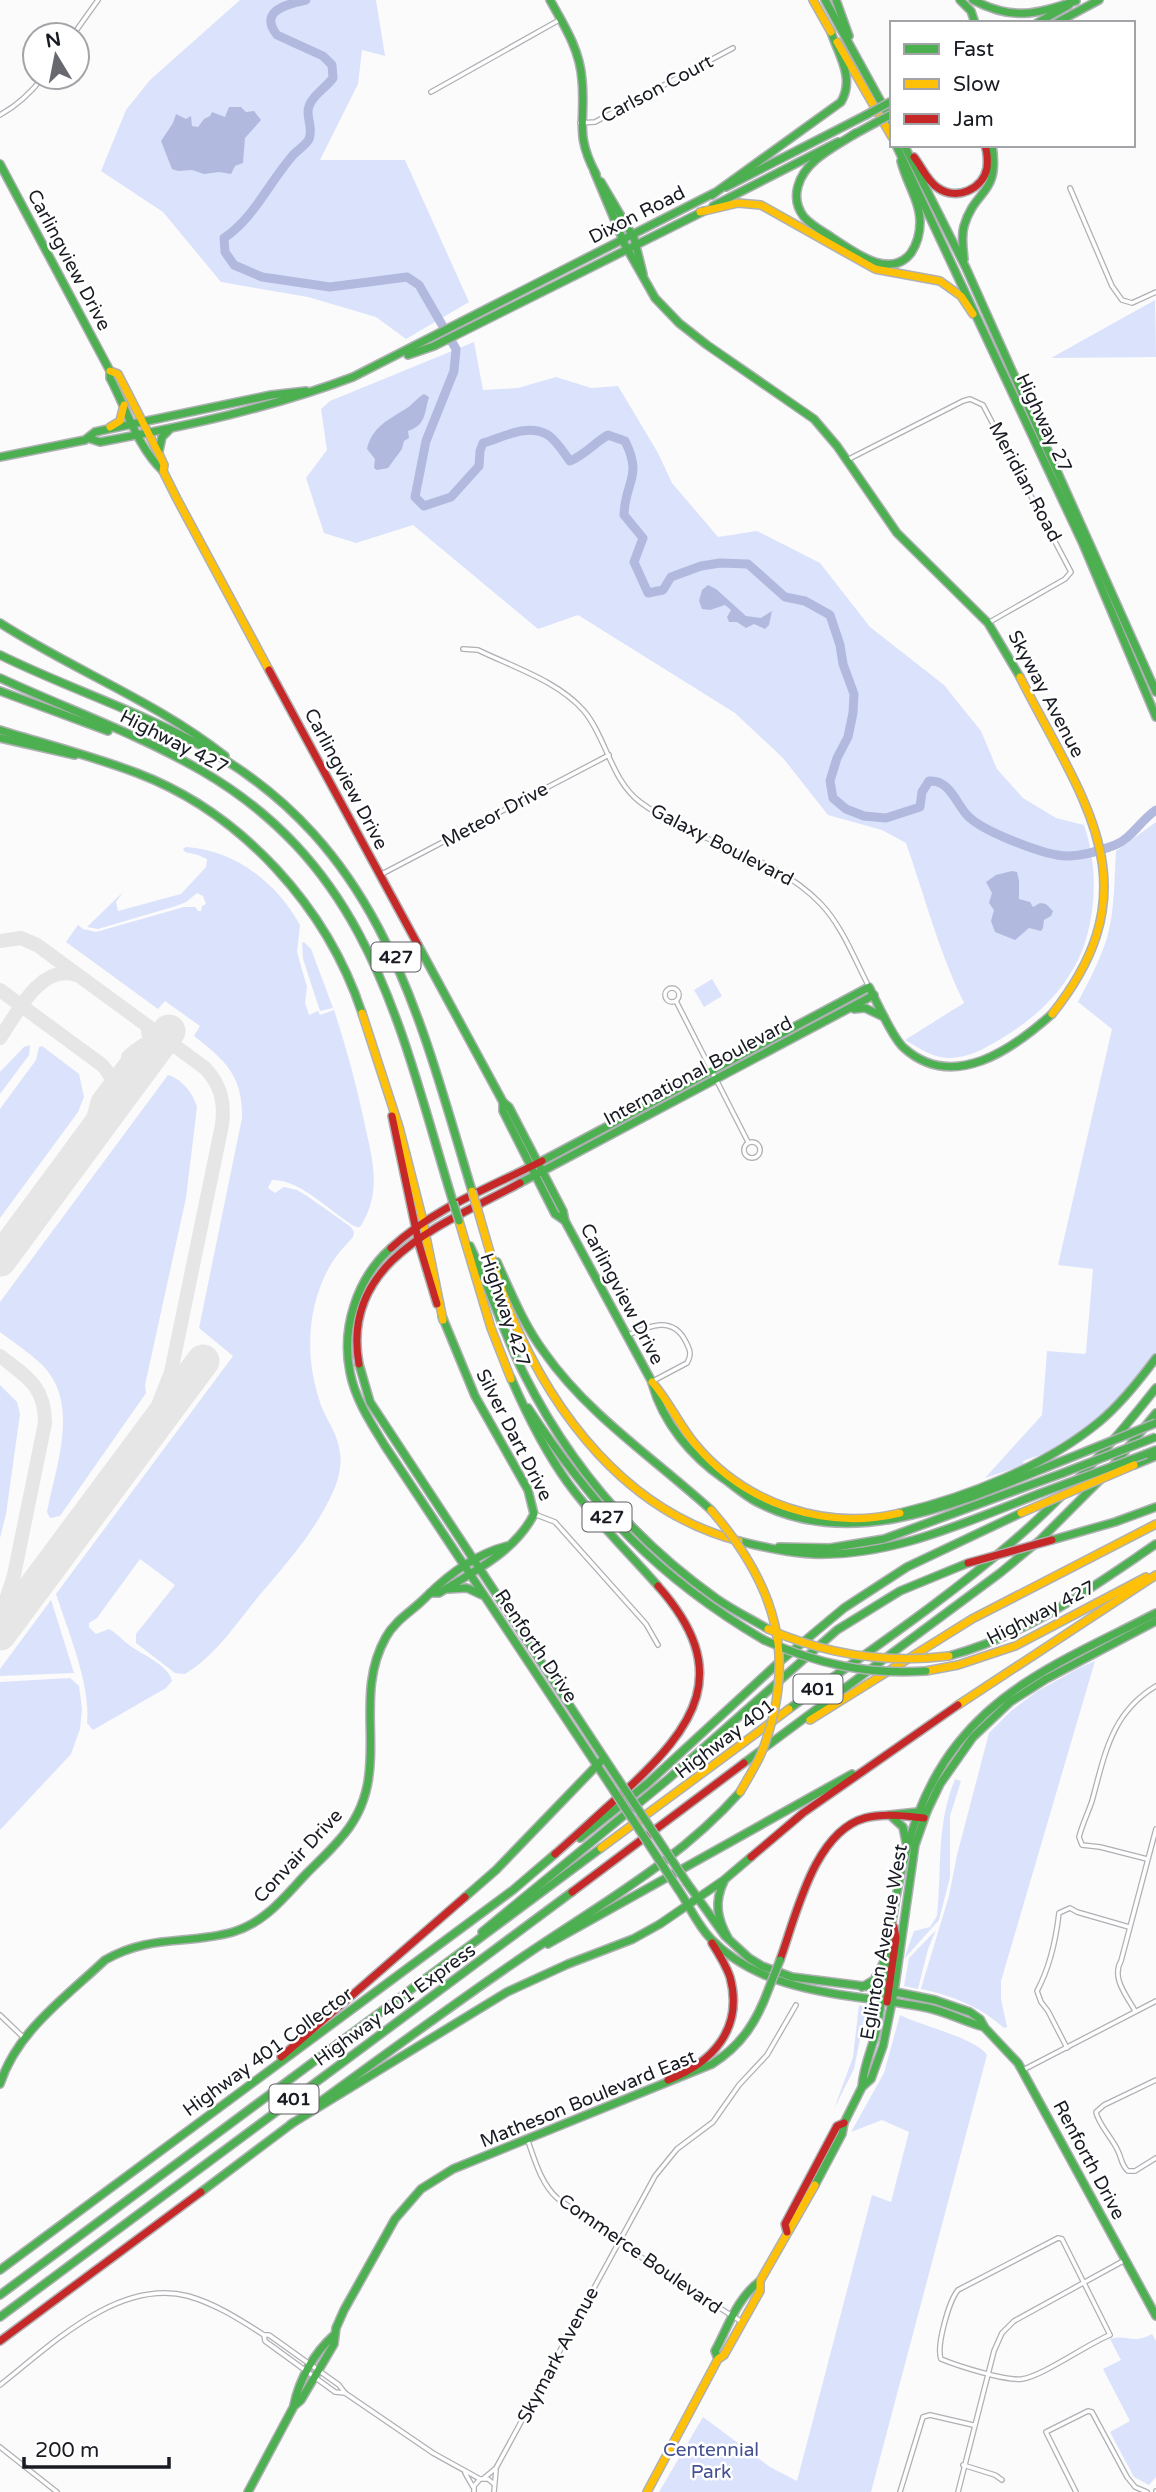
<svg xmlns="http://www.w3.org/2000/svg" width="1156" height="2492" font-family="'Varela Round',sans-serif">
<rect width="100%" height="100%" fill="#fbfbfb"/>
<g fill="#dbe2fc">
<polygon points="240,0 376,0 385,56 362,50 358,84 320,160 405,160 469,302 406,339 376,317 308,297 221,282 163,212 101,171 126,110 150,80"/>
<polygon points="1155,300 1156,357 1051,358"/>
<path d="M474,342L483,390L518,388L556,377L591,388L618,386L658,453L672,483L718,537L757,531L820,563L870,627L944,685L981,731L997,769L1023,798L1056,818L1084,825C1096,860 1097,899 1087,936C1074,982 1040,1016 999,1040C984,1049 967,1058 949,1058C933,1058 919,1048 905,1040L964,1003C939,953 925,897 906,843L882,830L828,815L783,758L735,713L578,615L538,629L413,525L356,543L324,533L306,478L327,450L321,409L330,401Z"/>
<path d="M1156,822V1352C1131,1390 1095,1429 1054,1449C1045,1454 1033,1457 1023,1461L1024,1465L985,1478L1042,1415L1047,1351L1085,1354L1086,1352L1093,1269L1058,1265L1112,1029L1078,1002C1089,981 1100,960 1107,938C1115,910 1114,880 1116,851Z"/>
<path d="M186,847C235,850 277,883 300,925L297,952L307,987L305,1003L309,1015L318,1011L320,1015L334,1010C346,1047 356,1083 364,1121C372,1158 383,1192 360,1227H356C332,1214 301,1179 272,1180L268,1188L275,1193L284,1187L297,1190L307,1196L351,1227L354,1232L353,1237C345,1246 336,1255 330,1266C307,1306 305,1356 319,1399C324,1418 338,1432 340,1453C342,1466 338,1482 332,1494C314,1533 285,1565 258,1597C236,1624 215,1656 185,1674L175,1673L136,1643V1634L175,1585L140,1559L97,1618L89,1623V1627L96,1634L109,1629C118,1634 124,1642 132,1647C145,1656 169,1666 172,1681L166,1688L93,1730L87,1723C91,1685 68,1631 56,1594L233,1356L199,1328L242,1118C243,1076 225,1060 194,1036L200,1026L165,1001L158,1009L66,942L78,925L83,929L96,932L184,907H195L198,911H201L202,906L206,904L203,896L197,893L186,902L176,906L98,929L87,927L123,892L116,902L118,911L181,894L206,867L207,859L198,855L185,852L183,849Z"/>
<polygon points="304,942 311,949 333,1008 320,1011 303,959 302,943"/>
<polygon points="712,979 722,996 704,1007 694,990"/>
<polygon points="30,1045 29,1055 0,1094 0,1072 24,1047"/>
<polygon points="42,1046 79,1074 84,1097 78,1112 0,1218 0,1109 36,1060 39,1047"/>
<path d="M168,1075C182,1079 193,1093 197,1107L186,1198L145,1385L146,1393L60,1516L50,1518L47,1512C56,1465 82,1400 39,1362C27,1351 13,1342 0,1332V1302Z"/>
<polygon points="0,1385 17,1402 20,1414 6,1514 0,1538"/>
<polygon points="51,1600 74,1673 0,1676 0,1669"/>
<path d="M1095,1661L1001,1981V1999L1007,2027L1004,2028C979,2006 953,1996 921,1989L922,1985L949,1896L957,1855L989,1733L1011,1711L1036,1692L1079,1668Z"/>
<polygon points="70,1678 79,1686 82,1709 80,1729 71,1754 0,1830 0,1682"/>
<path d="M955,1779L961,1781L950,1816V1877L939,1920L904,1959L914,1931L930,1927L937,1916C942,1867 936,1826 955,1779Z"/>
<polygon points="936,1930 928,1949 918,1989 904,1986 909,1958"/>
<polygon points="859,2005 869,2008 864,2019 854,2069 834,2109 853,2057"/>
<path d="M900,2015C919,2025 978,2039 987,2055L871,2492H659L703,2417L770,2467L797,2481L872,2195L891,2202L909,2132L882,2120L851,2132L884,2073Z"/>
<path d="M1152,2334L1156,2341V2477L1149,2485L1134,2477L1110,2432L1130,2421L1103,2369L1121,2360L1110,2339C1128,2334 1132,2345 1152,2334Z"/>
</g>
<g fill="#b1bade">
<polygon points="229,107 241,107 246,112 254,111 261,120 245,138 243,163 235,166 231,174 219,172 204,174 192,170 178,171 172,169 161,141 173,123 176,114 186,119 191,116 192,126 198,127 204,119 210,116 212,112 225,117"/>
<path d="M424,394L429,397C424,414 426,425 408,431L409,438L404,441L402,449L388,468L377,470L374,468L375,459L367,449C372,427 388,420 407,408C413,404 417,398 424,394Z"/>
<polygon points="708,585 716,589 746,616 761,618 772,611 769,625 765,629 754,624 746,628 737,622 729,622 727,617 731,610 725,605 710,610 702,609 699,601 702,590"/>
<polygon points="1012,871 1017,872 1019,881 1019,899 1030,902 1033,907 1040,903 1046,904 1053,911 1051,916 1044,920 1043,928 1041,931 1029,928 1015,940 995,932 991,921 994,910 989,903 992,893 986,882 996,875"/>
</g>
<g fill="none" stroke-linecap="round" stroke-linejoin="round">
<path stroke="#b1bade" stroke-width="9" d="M306,0C287,4 258,11 277,35L323,56L332,65L333,78C325,89 308,98 308,112C308,122 313,129 309,139C306,145 299,149 294,154C269,182 255,217 224,238L225,252L234,265L262,277L330,287L407,277L419,285L456,349L454,371L426,441L415,497L424,506L451,497L479,466L480,451L483,443C504,437 527,423 548,435C556,440 564,453 570,461C586,454 594,443 608,435L625,441C643,477 625,481 624,515L643,538L634,562L648,593L663,590L671,577L701,566L720,563L748,564L785,597L805,601L830,615L840,645L843,664L854,694L853,713L848,737L837,758L830,781L833,798L846,809L864,816L886,818L920,807L922,792L929,781C949,779 956,803 967,815C981,831 1046,856 1067,856C1082,856 1102,850 1115,845C1131,839 1141,820 1156,810"/>
<g stroke="#e6e6e6" stroke-width="14">
<path d="M0,941L21,938L37,945L205,1068C221,1085 225,1102 222,1125L171,1372L153,1418L112,1483"/>
<path d="M0,990L102,1065C117,1081 116,1095 108,1114"/>
<polyline points="148,1032 152,1045 149,1058"/>
<path d="M0,1038C17,1014 40,963 76,975"/>
<path d="M128,1057C141,1045 150,1038 168,1043"/>
<polyline points="87,1142 98,1100 135,1051"/>
<path d="M0,1356C27,1377 45,1386 45,1423L14,1575L0,1618"/>
</g>
<g stroke="#e6e6e6" stroke-width="33">
<polyline points="0,1260 169,1031"/>
<polyline points="0,1634 203,1361"/>
</g>
<g stroke="#afb0b4" stroke-width="6">
<g id="street">
<polyline points="73,35 98,0"/>
<polyline points="431,92 561,19"/>
<path d="M0,115C18,105 30,94 43,77"/>
<polyline points="580,123 595,122 733,48"/>
<polyline points="1070,188 1112,286 1122,300 1132,303 1156,292"/>
<polyline points="847,460 963,401 970,399 983,405 1071,572 1065,579 988,623"/>
<path d="M463,649L478,650C513,667 558,681 584,711C606,737 611,780 640,802C696,844 771,852 821,904C842,926 855,960 869,987"/>
<polyline points="380,875 609,755"/>
<circle cx="672" cy="995" r="7"/>
<polyline points="676,1001 748,1142"/>
<circle cx="752" cy="1150" r="8"/>
<path d="M628,1335C649,1326 673,1315 686,1342C690,1350 692,1354 687,1363L653,1381"/>
<polyline points="534,1514 555,1522 646,1624 658,1645"/>
<path d="M1147,1859L1100,1847L1082,1845L1079,1837C1082,1825 1088,1813 1092,1801C1105,1754 1111,1713 1156,1686"/>
<path d="M1135,2011C1127,1996 1111,1978 1121,1961L1156,1829"/>
<polyline points="0,2015 23,2037"/>
<path d="M1067,2048L1048,2011L1041,2002L1037,1991C1050,1967 1056,1939 1059,1913L1070,1908L1077,1912L1129,1927"/>
<polyline points="1023,2070 1156,2001"/>
<path d="M1156,2080L1104,2105L1096,2112C1098,2124 1113,2139 1118,2151C1122,2159 1121,2165 1128,2171H1135L1156,2158"/>
<path d="M528,2141C535,2161 541,2183 557,2198L658,2269L742,2322"/>
<path d="M1058,2238L1062,2239L1110,2335C1087,2344 1043,2376 1022,2379C1005,2381 958,2366 941,2359C936,2346 949,2301 958,2290Z"/>
<polyline points="264,2335 265,2341 335,2392 345,2393"/>
<path d="M0,2385C50,2346 118,2278 188,2296C216,2304 239,2319 264,2335H269L339,2385L345,2393L433,2453L480,2479"/>
<polyline points="0,2447 57,2492"/>
<polyline points="963,2465 995,2475 1002,2480"/>
<polyline points="465,2473 473,2487"/>
<polyline points="484,2478 496,2468 655,2176 677,2149 713,2122 739,2085 767,2055 796,2005"/>
<polyline points="474,2492 474,2486 480,2479 488,2479 494,2484"/>
<polyline points="494,2492 496,2470"/>
<polyline points="900,2492 923,2417 930,2415 973,2425"/>
<polyline points="958,2492 994,2351 1002,2333 1014,2321 1125,2260"/>
<polyline points="1076,2492 1046,2432 1088,2411 1092,2412 1127,2477 1135,2487 1147,2492"/>
<polyline points="1156,2492 1156,2491"/>
</g>
</g>
<g stroke="#afb0b4" stroke-width="10">
<g id="fast">
<path d="M550,0C564,25 580,50 582,80C586,121 574,133 596,174"/>
<polyline points="825,0 892,122"/>
<polyline points="836,0 849,36"/>
<polyline points="960,0 971,11 975,23"/>
<path d="M973,0C1013,21 1035,14 1076,1"/>
<polyline points="1037,23 1069,5"/>
<polyline points="1056,23 1099,0"/>
<path d="M856,133C835,147 805,160 798,186C795,197 797,208 804,217C812,226 824,232 834,239C854,252 890,280 911,253C917,244 920,233 920,222C920,201 906,182 901,161"/>
<polyline points="853,135 875,123"/>
<polyline points="896,145 1083,544 1143,686"/>
<polyline points="904,145 966,268 1152,683"/>
<path d="M0,164L110,371V378C126,408 138,448 163,471"/>
<polyline points="594,171 625,245 655,298 679,323 707,345 814,419 837,446 897,533 988,623 1020,677"/>
<polyline points="601,182 634,238 643,274"/>
<polyline points="726,187 866,115"/>
<path d="M712,195L841,102C855,78 839,56 831,32"/>
<polyline points="713,206 838,142"/>
<path d="M964,259C963,248 961,237 964,226C975,188 1000,196 992,145"/>
<polyline points="408,355 434,346 704,211"/>
<path d="M88,438L100,442C186,426 271,408 353,377L714,193"/>
<polyline points="159,451 162,437 169,430"/>
<polyline points="0,457 85,440 95,432 104,430 271,395 306,391"/>
<path d="M0,623C73,670 157,702 225,756"/>
<path d="M0,655C71,690 149,714 217,755C383,854 420,1018 472,1191"/>
<path d="M0,678C67,709 138,734 202,771C372,870 400,1029 453,1202"/>
<polyline points="1152,683 1156,692"/>
<polyline points="1143,686 1156,717"/>
<polyline points="0,691 108,731"/>
<path d="M0,730C45,744 92,756 137,773C242,813 327,907 362,1013"/>
<polyline points="0,738 75,755"/>
<polyline points="418,945 503,1102 509,1107 563,1211 565,1221 652,1382"/>
<polyline points="854,1009 865,1008 884,1017"/>
<polyline points="503,1102 503,1111 555,1214 565,1221"/>
<path d="M542,1161L869,987C877,1002 893,1039 904,1048C953,1092 1013,1049 1052,1014"/>
<polyline points="520,1183 874,995"/>
<path d="M470,1246C490,1288 503,1333 524,1374C569,1464 635,1541 717,1599C733,1610 751,1619 768,1629"/>
<path d="M391,1248C357,1278 341,1328 350,1372C355,1399 371,1423 385,1446L610,1785"/>
<path d="M497,1262C511,1293 524,1325 544,1352C588,1415 655,1459 711,1510"/>
<polyline points="359,1364 370,1402 618,1779"/>
<path d="M511,1378C527,1415 545,1451 568,1483C595,1520 628,1552 658,1586"/>
<path d="M652,1383C663,1423 691,1456 724,1479C734,1486 744,1495 755,1501C856,1556 971,1497 1067,1459"/>
<path d="M528,1408C596,1511 657,1577 764,1640"/>
<polyline points="1146,1454 1156,1450"/>
<polyline points="1134,1465 1156,1456"/>
<polyline points="1112,1467 1156,1413"/>
<path d="M900,1513C967,1497 1046,1466 1099,1422C1121,1404 1139,1381 1156,1358"/>
<polyline points="1052,1540 1115,1522 1156,1507"/>
<path d="M739,1541C764,1547 788,1553 813,1554C893,1557 968,1521 1041,1493"/>
<polyline points="779,1547 830,1548 884,1539 1063,1473"/>
<polyline points="448,1589 467,1588 482,1595"/>
<path d="M430,1593H439C474,1571 515,1552 534,1514L528,1490L475,1396L442,1316"/>
<path d="M949,1656C1029,1634 1088,1590 1156,1544"/>
<path d="M789,1709C863,1655 941,1603 1011,1543C1065,1497 1112,1444 1156,1388"/>
<polyline points="744,1763 1000,1573 1040,1540 1102,1478"/>
<polyline points="889,1815 927,1811"/>
<polyline points="892,1817 903,1827 907,1847"/>
<polyline points="580,1838 648,1783 777,1664 844,1608 907,1567 1021,1513"/>
<path d="M724,1881C714,1902 717,1918 728,1938"/>
<polyline points="687,1883 725,1936 749,1958 762,1966 792,1977 871,1987 935,2000 970,2012 980,2019 985,2028 1018,2063 1156,2316"/>
<path d="M678,1889C689,1905 697,1925 711,1939C767,1997 854,1993 928,2008C947,2012 965,2022 984,2027"/>
<polyline points="465,1897 496,1870 604,1758"/>
<polyline points="482,1932 667,1780 837,1630 900,1591 968,1563"/>
<polyline points="548,1944 852,1774"/>
<polyline points="862,1987 874,1980 886,1958"/>
<path d="M0,2084C17,2031 66,1997 105,1960C150,1934 187,1945 233,1932C266,1922 284,1897 307,1873C318,1862 330,1851 340,1839C398,1775 348,1704 386,1637C395,1620 414,1610 427,1596C449,1574 477,1554 507,1546"/>
<path d="M862,2087C863,2069 870,2053 875,2036C879,2020 881,2004 883,1989C899,1864 910,1758 1025,1683C1066,1656 1112,1636 1156,1613"/>
<path d="M320,2102C387,2053 455,2003 524,1956C599,1905 679,1861 740,1792"/>
<polyline points="291,2124 507,1992 568,1964 633,1939 660,1924 724,1880 751,1857"/>
<polyline points="815,2185 842,2134 844,2123 862,2087 871,2079 883,2046 894,1992 915,1845 927,1811 940,1784 973,1737 1010,1702 1046,1679 1156,1621"/>
<polyline points="201,2192 294,2122"/>
<polyline points="0,2270 513,1890 555,1854"/>
<polyline points="0,2295 601,1848"/>
<polyline points="0,2317 572,1892"/>
<path d="M718,2359L715,2351C728,2327 737,2298 760,2281"/>
<path d="M294,2405C299,2380 314,2353 333,2336"/>
<path d="M248,2492L294,2406L301,2400L334,2344L336,2328L344,2310L395,2219L421,2189L453,2169L712,2064C742,2045 757,2021 769,1988"/>
</g>
</g>
<g stroke="#afb0b4" stroke-width="10">
<g id="slow">
<polyline points="813,0 831,32"/>
<polyline points="837,42 892,137"/>
<polyline points="700,212 738,203 761,205 875,269 940,281 961,296 973,314"/>
<polyline points="110,371 118,374 159,454 164,465 163,471 177,499 269,670"/>
<polyline points="110,427 120,421 124,405"/>
<path d="M1020,677C1082,800 1156,884 1052,1014"/>
<polyline points="362,1013 399,1127 422,1217 443,1320"/>
<path d="M478,1211C488,1245 497,1280 510,1312C553,1415 627,1512 739,1541"/>
<polyline points="459,1221 491,1328 511,1379"/>
<path d="M652,1382C669,1401 679,1425 695,1444C745,1504 825,1531 900,1513"/>
<polyline points="926,1671 958,1665 1015,1646 1146,1577"/>
<polyline points="958,1705 1156,1575"/>
<polyline points="810,1720 972,1619 1156,1524"/>
<polyline points="601,1848 789,1709"/>
<polyline points="647,2492 718,2359 724,2355 760,2291 760,2281 815,2185"/>
</g>
</g>
<g stroke="#afb0b4" stroke-width="10">
<g id="jam">
<path d="M914,157C922,167 927,181 938,188C957,201 983,189 987,168C988,160 987,152 985,145"/>
<polyline points="269,670 418,945"/>
<polyline points="392,1116 419,1244 437,1304"/>
<path d="M391,1248C434,1208 491,1187 542,1161"/>
<path d="M359,1364C340,1259 447,1223 520,1183"/>
<path d="M555,1854C578,1834 600,1813 623,1793C696,1726 734,1672 658,1586"/>
<polyline points="751,1857 803,1813 958,1705"/>
<polyline points="572,1892 744,1763"/>
<path d="M780,1960C796,1916 814,1832 865,1818C884,1813 905,1816 924,1818"/>
<polyline points="887,2002 896,1938 894,1927"/>
<polyline points="281,2057 465,1897"/>
<path d="M668,2080C712,2063 744,2029 730,1977C726,1965 719,1954 712,1943"/>
<polyline points="787,2232 785,2224 837,2126 844,2123"/>
<polyline points="0,2341 201,2192"/>
</g>
</g>
<use href="#street" stroke="#fefefe" stroke-width="3.5"/>
<use href="#fast" stroke="#4caf50" stroke-width="7"/>
<use href="#slow" stroke="#ffc107" stroke-width="7"/>
<use href="#jam" stroke="#c62828" stroke-width="7"/>
<g stroke="#afb0b4" stroke-width="10" stroke-linecap="butt">
<g id="fast-bridge">
<polyline points="866,115 892,101"/>
<polyline points="875,123 892,114"/>
<polyline points="453,1202 459,1221"/>
<polyline points="1067,1459 1156,1423"/>
<polyline points="1063,1473 1156,1437"/>
<polyline points="1041,1493 1146,1454"/>
<path d="M764,1640C817,1664 868,1675 926,1671"/>
<polyline points="618,1779 687,1883"/>
<polyline points="610,1785 678,1889"/>
<polyline points="769,1988 780,1960"/>
</g>
</g>
<g stroke="#afb0b4" stroke-width="10" stroke-linecap="butt">
<g id="slow-bridge">
<polyline points="472,1191 478,1211"/>
<path d="M711,1510C776,1585 799,1658 761,1754C755,1767 747,1780 740,1792"/>
<polyline points="1021,1513 1134,1465"/>
<path d="M768,1629C827,1655 885,1664 949,1656"/>
</g>
</g>
<g stroke="#afb0b4" stroke-width="10" stroke-linecap="butt">
<polyline id="jam-bridge" points="968,1563 1052,1540"/>
</g>
<use href="#fast-bridge" stroke="#4caf50" stroke-width="7"/>
<use href="#slow-bridge" stroke="#ffc107" stroke-width="7"/>
<use href="#jam-bridge" stroke="#c62828" stroke-width="7"/>
</g>
<g text-anchor="middle" dominant-baseline="central" stroke-width="5" stroke-linejoin="round" paint-order="stroke">
<g fill="#fff" stroke="#5e5f65" stroke-width="2">
<rect x="371.5" y="942.5" width="49" height="29" rx="5"/>
<rect x="582.5" y="1502.5" width="49" height="29" rx="5"/>
<rect x="793.5" y="1674.5" width="49" height="29" rx="5"/>
<rect x="269.5" y="2084.5" width="49" height="29" rx="5"/>
</g>
<g font-size="18" font-weight="bold" fill="#191b23">
<text x="396" y="957">427</text>
<text x="607" y="1517">427</text>
<text x="818" y="1689">401</text>
<text x="294" y="2099">401</text>
</g>
<g font-size="19" fill="#191b23" stroke="#fff">
<text transform="translate(657 89) rotate(-28)">Carlson Court</text>
<text transform="translate(637 215) rotate(-27)">Dixon Road</text>
<text transform="translate(69 260) rotate(62)">Carlingview Drive</text>
<text transform="translate(1044 423) rotate(65)">Highway 27</text>
<text transform="translate(1025 482) rotate(62)">Meridian Road</text>
<text transform="translate(1046 694) rotate(62)">Skyway Avenue</text>
<text transform="translate(174 742) rotate(27)">Highway 427</text>
<text transform="translate(346 779) rotate(62)">Carlingview Drive</text>
<text transform="translate(495 815) rotate(-28)">Meteor Drive</text>
<text transform="translate(722 845) rotate(27)">Galaxy Boulevard</text>
<text transform="translate(698 1071) rotate(-28)">International Boulevard</text>
<text transform="translate(622 1294) rotate(62)">Carlingview Drive</text>
<text transform="translate(505 1310) rotate(71)">Highway 427</text>
<text transform="translate(514 1435) rotate(63)">Silver Dart Drive</text>
<text transform="translate(1041 1613) rotate(-27)">Highway 427</text>
<text transform="translate(536 1646) rotate(56)">Renforth Drive</text>
<text transform="translate(725 1739) rotate(-37)">Highway 401</text>
<text transform="translate(298 1856) rotate(-47)">Convair Drive</text>
<text transform="translate(884 1942) rotate(-80)">Eglinton Avenue West</text>
<text transform="translate(395 2005) rotate(-36)">Highway 401 Express</text>
<text transform="translate(268 2052) rotate(-36)">Highway 401 Collector</text>
<text transform="translate(588 2099) rotate(-22)">Matheson Boulevard East</text>
<text transform="translate(1089 2160) rotate(62)">Renforth Drive</text>
<text transform="translate(640 2254) rotate(35)">Commerce Boulevard</text>
<text transform="translate(558 2355) rotate(-62)">Skymark Avenue</text>
</g>
<g font-size="19" fill="#445192" stroke="#fff">
<text x="711" y="2450">Centennial<tspan x="711" dy="22">Park</tspan></text>
</g>
</g>
<rect x="890" y="21" width="245" height="126" fill="#ffffff" stroke="#a3a4a7" stroke-width="2"/>
<rect x="904" y="44" width="35" height="10" fill="#4caf50" stroke="#a3a4a7" stroke-width="2"/>
<text x="953" y="56" font-size="21" fill="#191b23">Fast</text>
<rect x="904" y="79" width="35" height="10" fill="#ffc107" stroke="#a3a4a7" stroke-width="2"/>
<text x="953" y="91" font-size="21" fill="#191b23">Slow</text>
<rect x="904" y="114" width="35" height="10" fill="#c62828" stroke="#a3a4a7" stroke-width="2"/>
<text x="953" y="126" font-size="21" fill="#191b23">Jam</text>
<g transform="translate(56 56) rotate(350)"><circle r="33" fill="#ffffff" stroke="#a3a4a7" stroke-width="2"/>
<path d="M0-5L12 26L0 18L-12 26Z" fill="#68696f"/>
<text y="-10" font-size="19" font-weight="bold" text-anchor="middle" fill="#191b23">N</text>
</g>
<path d="M24 2457v10h145v-10" fill="none" stroke="#191b23" stroke-width="3.5"/>
<text x="35" y="2457" font-size="21" fill="#191b23" stroke="#ffffff" stroke-width="5" paint-order="stroke">200 m</text>
</svg>
